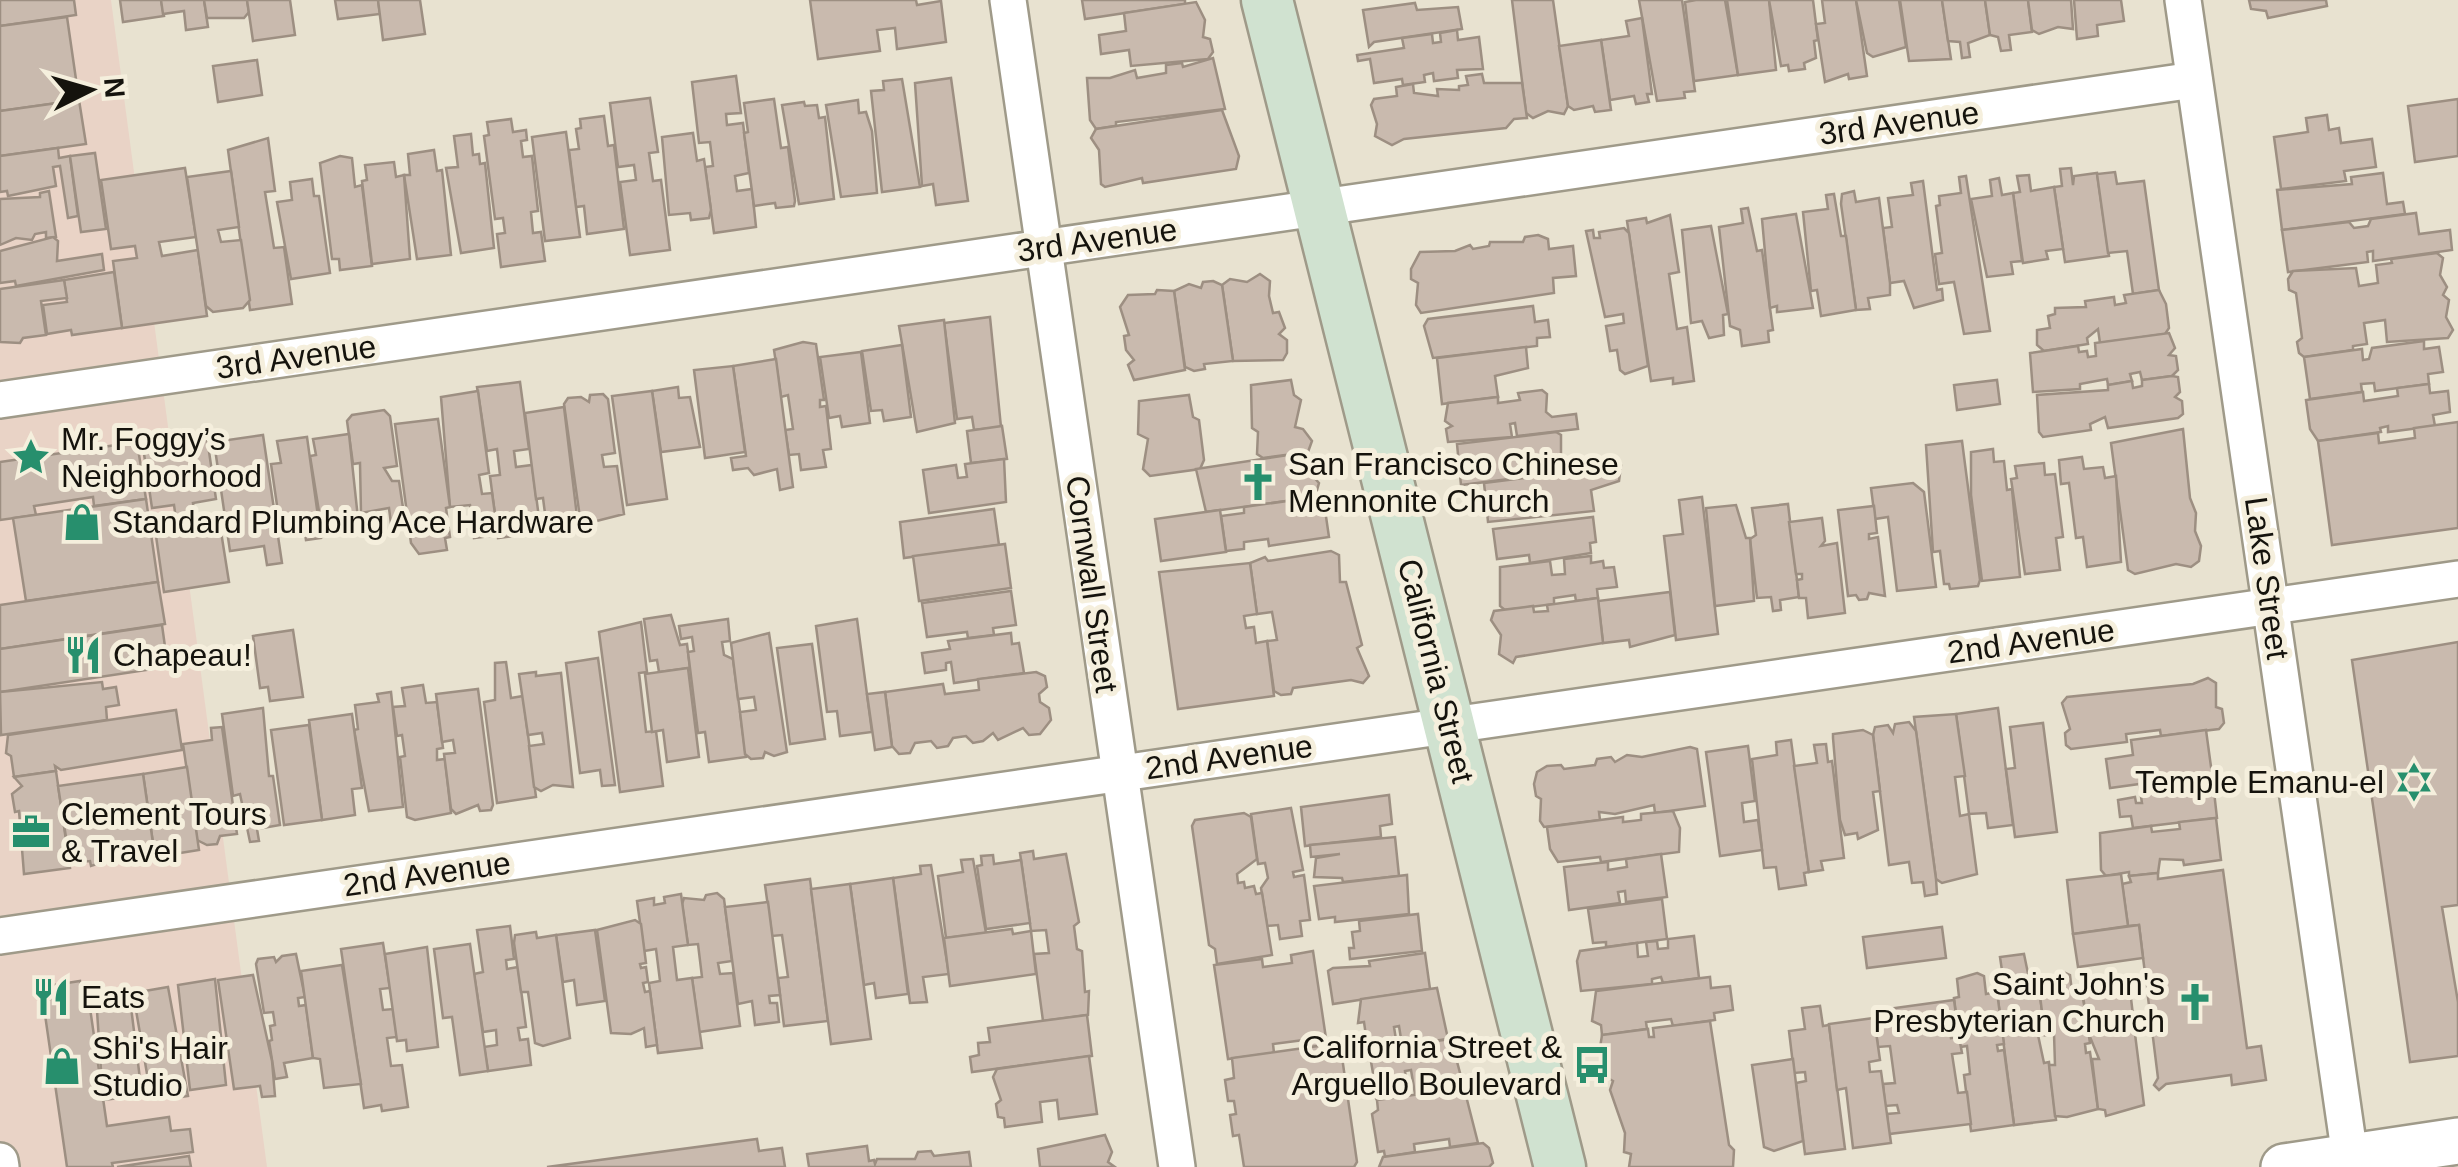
<svg xmlns="http://www.w3.org/2000/svg" width="2458" height="1167" font-family="Helvetica,sans-serif">
<rect width="100%" height="100%" fill="#e8e2d0"/>
<polygon fill="#e9d3c6" points="0,0 111,0 267,1167 0,1167"/>
<g fill="#c9baae" stroke="#9d8f82" stroke-width="2.5">
<polygon points="0,0 74,0 76,15 0,26"/>
<polygon points="120,0 161,0 164,16 123,22"/>
<polygon points="161,0 204,0 208,27 186,30 184,11 163,14"/>
<polygon points="204,0 247,0 249,12 244,18 207,18"/>
<polygon points="247,0 290,0 295,35 253,41"/>
<polygon points="335,0 378,0 380,14 338,19"/>
<polygon points="378,0 420,0 425,34 383,40"/>
<polygon points="810,0 916,0 917,5 941,1 946,42 897,49 895,28 877,30 880,51 818,59"/>
<polygon points="1082,0 1185,0 1185,4 1085,19"/>
<polygon points="1512,0 1553,0 1568,106 1564,114 1548,111 1533,118 1526,113"/>
<polygon points="1639,0 1682,0 1695,91 1684,92 1685,98 1657,101"/>
<polygon points="1696,0 1725,0 1738,75 1694,81 1685,2"/>
<polygon points="1727,0 1769,0 1776,70 1738,75"/>
<polygon points="1769,0 1813,0 1818,40 1814,41 1816,58 1804,63 1805,69 1789,71 1788,65 1781,66"/>
<polygon points="1822,0 1856,0 1867,76 1849,79 1848,74 1825,82 1816,24 1825,23"/>
<polygon points="1856,0 1899,0 1906,47 1873,57 1867,53"/>
<polygon points="1900,0 1942,0 1951,59 1909,61"/>
<polygon points="1942,0 1985,0 1990,35 1968,43 1970,57 1962,58 1960,42 1948,41"/>
<polygon points="1985,0 2028,0 2032,32 2009,35 2011,50 2001,51 1998,37 1990,35"/>
<polygon points="2028,0 2071,0 2073,29 2058,27 2039,34 2032,30"/>
<polygon points="2074,0 2121,0 2124,21 2097,25 2098,36 2077,39"/>
<polygon points="2249,0 2326,0 2327,6 2268,18 2266,11 2251,9"/>
<polygon points="1196,2 1205,20 1203,37 1210,39 1213,52 1208,59 1131,66 1129,50 1101,54 1099,35 1126,31 1124,13"/>
<polygon points="1415,3 1417,10 1458,7 1462,29 1374,42 1369,47 1363,10"/>
<polygon points="67,17 79,100 0,111 0,26"/>
<polygon points="1642,18 1652,94 1647,94 1649,102 1636,104 1634,96 1610,100 1601,40 1629,36 1626,21"/>
<polygon points="1457,30 1458,40 1479,37 1483,69 1457,70 1458,78 1434,81 1433,73 1424,75 1425,82 1403,85 1402,79 1374,83 1370,59 1358,61 1357,55 1404,48 1402,38 1432,34 1433,43 1441,42 1440,33"/>
<polygon points="1601,40 1611,110 1595,112 1593,106 1574,110 1568,106 1559,46"/>
<polygon points="1213,58 1225,109 1116,122 1116,126 1096,129 1090,120 1087,78 1110,78 1135,70 1137,78 1166,73 1166,65 1182,63 1183,67"/>
<polygon points="257,60 262,95 218,102 213,66"/>
<polygon points="1482,74 1484,83 1522,83 1527,118 1514,119 1506,128 1404,139 1392,145 1375,136 1377,124 1371,105 1374,99 1397,96 1396,87 1413,84 1414,93 1438,96 1437,89 1459,90 1459,86 1468,85 1466,76"/>
<polygon points="736,76 741,113 726,114 727,125 743,123 749,173 735,176 737,191 752,189 756,227 714,233 705,167 713,166 710,142 699,143 692,82"/>
<polygon points="951,78 968,201 936,205 933,184 922,186 915,83"/>
<polygon points="902,79 920,187 882,192 871,91 884,90 883,81"/>
<polygon points="650,98 658,152 649,153 653,181 661,180 670,250 630,255 620,182 636,180 634,165 618,167 610,103"/>
<polygon points="774,99 781,148 788,147 795,201 794,206 776,208 775,203 754,206 744,133 748,132 744,103"/>
<polygon points="2458,99 2458,156 2415,162 2408,106"/>
<polygon points="79,100 86,144 0,156 0,111"/>
<polygon points="858,100 859,113 866,112 872,131 877,193 841,197 826,105"/>
<polygon points="804,102 805,106 817,105 819,118 825,117 834,199 799,204 782,105"/>
<polygon points="1222,110 1239,156 1236,169 1143,183 1142,178 1105,187 1101,184 1099,150 1091,138 1096,129"/>
<polygon points="2327,115 2329,130 2339,128 2341,143 2372,139 2376,167 2344,171 2346,181 2281,189 2274,137 2308,132 2306,118"/>
<polygon points="604,116 608,146 614,145 624,229 587,234 584,206 576,207 569,150 579,149 576,129 581,128 580,119"/>
<polygon points="511,119 513,132 526,130 527,140 521,141 523,157 532,156 538,211 531,212 533,233 541,232 545,261 501,267 497,234 505,233 503,218 495,219 484,136 489,135 487,122"/>
<polygon points="566,132 580,237 545,241 532,137"/>
<polygon points="693,133 697,161 704,159 711,210 709,218 691,220 690,213 669,215 662,137"/>
<polygon points="471,134 473,155 479,154 480,164 485,163 494,248 461,253 446,168 458,167 454,136"/>
<polygon points="268,138 275,191 265,192 274,248 284,247 292,304 250,310 228,150"/>
<polygon points="58,148 59,158 70,156 78,216 68,218 60,166 53,167 56,186 8,196 7,191 0,192 0,156"/>
<polygon points="434,150 437,171 442,170 451,255 417,259 404,175 410,175 408,154"/>
<polygon points="95,153 106,229 81,232 70,156"/>
<polygon points="340,156 352,158 355,187 362,185 372,266 340,270 339,259 332,259 320,163"/>
<polygon points="394,162 396,177 404,175 410,259 372,264 362,181 367,180 365,165"/>
<polygon points="185,168 196,237 159,242 162,256 198,250 207,316 122,328 113,261 137,258 135,246 111,249 101,180"/>
<polygon points="2071,168 2073,185 2074,176 2097,173 2109,256 2065,262 2054,187 2062,186 2060,169"/>
<polygon points="231,171 239,227 218,230 221,242 241,240 250,300 243,308 213,312 206,306 187,177"/>
<polygon points="2115,172 2117,184 2144,181 2159,290 2133,294 2127,251 2108,253 2097,174"/>
<polygon points="2383,173 2387,204 2403,202 2405,214 2282,230 2277,190 2352,184 2351,177"/>
<polygon points="2029,175 2031,191 2054,187 2063,249 2046,251 2048,259 2023,263 2013,193 2020,192 2017,176"/>
<polygon points="1966,176 1990,331 1964,334 1954,282 1939,284 1935,254 1942,253 1936,206 1940,205 1939,196 1961,193 1959,177"/>
<polygon points="1999,178 2002,195 2013,193 2022,261 2011,262 2013,274 1987,277 1971,199 1992,196 1990,180"/>
<polygon points="312,179 314,196 319,196 330,273 291,279 277,202 292,200 290,182"/>
<polygon points="1923,181 1937,290 1942,289 1943,300 1914,308 1904,281 1890,283 1883,228 1892,227 1888,198 1913,195 1911,183"/>
<polygon points="49,191 56,237 46,238 46,232 35,234 32,240 16,238 0,245 0,199 40,197 40,193"/>
<polygon points="1854,191 1856,202 1879,198 1890,283 1890,295 1868,298 1870,309 1856,310 1841,204 1842,194"/>
<polygon points="1834,194 1841,236 1846,236 1856,310 1821,316 1817,290 1811,291 1803,212 1828,209 1826,195"/>
<polygon points="1748,208 1757,251 1762,250 1773,330 1768,331 1769,342 1742,346 1740,330 1730,326 1719,227 1743,223 1741,209"/>
<polygon points="2416,213 2419,234 2450,230 2452,250 2373,261 2373,251 2367,252 2368,262 2288,272 2282,230 2349,222 2354,228 2368,226 2371,219"/>
<polygon points="1796,214 1813,308 1777,312 1777,306 1770,308 1762,219"/>
<polygon points="1670,215 1679,272 1669,274 1677,329 1687,327 1694,381 1673,384 1673,378 1651,381 1627,221 1646,218 1647,223"/>
<polygon points="1711,226 1728,314 1723,315 1724,335 1709,338 1702,321 1691,323 1682,230"/>
<polygon points="1624,228 1629,233 1648,366 1625,374 1620,370 1617,350 1610,351 1606,326 1624,323 1623,314 1605,317 1586,231 1593,230 1594,238 1600,238 1599,232"/>
<polygon points="1538,235 1548,239 1549,249 1573,246 1576,276 1553,278 1554,293 1421,313 1416,305 1418,283 1411,279 1411,269 1420,252 1455,251 1470,245 1473,249 1489,246 1490,242 1523,242 1525,237"/>
<polygon points="53,237 58,241 57,261 102,254 104,270 16,286 15,281 0,283 0,251"/>
<polygon points="2437,253 2443,258 2440,275 2447,287 2443,295 2449,300 2446,317 2453,330 2448,338 2387,342 2385,320 2364,323 2367,344 2353,346 2353,350 2304,357 2299,353 2297,342 2302,338 2296,293 2289,290 2288,279 2293,271 2356,268 2359,286 2378,283 2376,265 2392,263 2391,259"/>
<polygon points="114,272 122,328 72,335 71,330 47,334 43,305 67,302 64,280"/>
<polygon points="1260,274 1270,281 1269,296 1273,313 1279,312 1285,328 1279,334 1287,340 1287,353 1283,360 1233,361 1222,285 1230,279 1247,282"/>
<polygon points="64,280 67,298 41,301 46,335 23,338 20,343 0,342 0,289"/>
<polygon points="1213,281 1222,285 1233,361 1204,364 1205,369 1194,371 1185,367 1174,291 1189,284 1201,288 1203,282"/>
<polygon points="1157,290 1174,291 1185,370 1134,380 1128,365 1134,360 1126,350 1124,336 1129,335 1120,307 1128,295 1155,294"/>
<polygon points="2159,290 2166,304 2169,328 2165,334 2100,343 2098,329 2087,338 2088,344 2044,351 2037,345 2037,330 2050,328 2048,316 2055,314 2055,308 2086,307 2085,301 2114,297 2115,305 2126,303 2124,295"/>
<polygon points="1533,306 1535,322 1548,320 1550,337 1537,338 1537,346 1433,358 1424,326 1428,319"/>
<polygon points="990,317 1001,427 974,430 972,417 957,419 944,323"/>
<polygon points="944,320 955,423 917,432 899,326"/>
<polygon points="2169,333 2175,348 2169,355 2176,356 2178,370 2172,376 2142,380 2140,372 2130,374 2132,381 2108,385 2107,379 2080,384 2080,389 2033,392 2030,353 2078,346 2079,352 2087,351 2088,357 2096,356 2095,343"/>
<polygon points="2424,341 2424,349 2439,347 2443,372 2428,374 2429,384 2375,391 2374,383 2361,384 2362,392 2310,399 2304,357 2362,349 2363,360 2369,359 2372,348"/>
<polygon points="803,342 816,344 824,400 820,400 820,407 826,406 831,449 823,450 826,467 801,470 799,454 789,455 785,430 793,429 788,395 781,397 774,350"/>
<polygon points="902,345 911,417 884,421 882,410 871,411 862,351"/>
<polygon points="1526,347 1528,368 1495,376 1498,397 1442,404 1437,358"/>
<polygon points="861,352 870,423 842,427 840,416 829,418 820,357"/>
<polygon points="776,359 793,487 780,490 777,469 754,475 748,468 733,470 731,458 746,456 733,366"/>
<polygon points="733,366 745,452 705,458 694,370"/>
<polygon points="2172,376 2178,377 2180,392 2175,397 2182,401 2183,414 2178,418 2108,428 2105,417 2090,424 2091,430 2043,437 2039,432 2037,395 2108,390 2108,385 2132,381 2133,388 2142,386 2142,380"/>
<polygon points="1291,380 1294,395 1301,400 1295,427 1303,429 1312,441 1308,452 1263,458 1257,454 1258,432 1252,428 1251,385"/>
<polygon points="1997,380 2000,404 1957,410 1954,385"/>
<polygon points="520,382 529,449 514,451 516,467 532,465 541,533 498,538 490,476 500,475 497,449 487,451 477,387"/>
<polygon points="2429,384 2430,393 2448,391 2450,412 2433,415 2435,426 2388,432 2388,426 2380,428 2381,432 2318,441 2310,429 2306,400 2363,392 2364,401 2398,396 2397,388"/>
<polygon points="678,387 679,398 690,397 700,447 661,452 652,391"/>
<polygon points="1542,390 1547,394 1546,412 1552,417 1576,414 1578,429 1517,436 1515,423 1510,424 1512,437 1448,442 1446,429 1452,426 1445,421 1448,403 1498,397 1498,403 1520,400 1518,393"/>
<polygon points="478,391 489,473 479,475 482,494 492,493 498,535 474,538 470,505 450,507 441,397"/>
<polygon points="652,391 667,499 627,505 612,396"/>
<polygon points="603,394 608,399 615,453 602,455 604,467 617,466 624,514 581,525 564,404 568,398 581,397 589,402 590,395"/>
<polygon points="1189,395 1193,417 1199,420 1204,460 1200,469 1150,476 1143,469 1148,439 1138,434 1139,401"/>
<polygon points="564,407 578,525 547,529 543,498 536,499 525,413"/>
<polygon points="384,410 390,416 397,466 384,468 392,481 399,481 405,521 391,524 389,508 361,513 360,463 353,464 347,421 352,415"/>
<polygon points="438,419 450,507 446,508 450,537 445,538 447,550 419,554 411,543 395,424"/>
<polygon points="2458,422 2458,528 2332,545 2318,441 2378,433 2379,443 2415,438 2414,428"/>
<polygon points="1002,426 1007,459 971,463 967,431"/>
<polygon points="2183,429 2190,498 2196,513 2195,531 2201,546 2199,561 2191,567 2176,564 2135,574 2128,570 2111,443"/>
<polygon points="1556,432 1561,435 1561,470 1525,471 1525,477 1461,485 1457,444"/>
<polygon points="349,434 359,528 323,536 310,456 316,455 313,439"/>
<polygon points="263,435 282,563 267,565 264,546 230,551 214,442"/>
<polygon points="307,437 321,538 306,540 302,515 279,519 271,464 281,463 277,441"/>
<polygon points="207,438 216,499 193,503 196,523 219,519 229,582 164,592 155,529 177,526 174,505 152,508 143,447"/>
<polygon points="1962,441 1980,580 1978,586 1950,589 1949,584 1944,584 1940,551 1933,552 1926,445"/>
<polygon points="137,442 146,499 94,506 93,497 34,506 36,515 0,520 0,462"/>
<polygon points="1993,449 1994,462 2004,461 2007,490 2012,489 2020,577 1982,581 1971,495 1971,452"/>
<polygon points="1308,452 1316,467 1312,475 1319,483 1315,497 1206,512 1196,469"/>
<polygon points="2082,457 2084,469 2103,467 2105,478 2116,476 2121,562 2087,567 2083,537 2076,538 2069,483 2061,484 2059,460"/>
<polygon points="1004,459 1006,502 929,513 923,470 956,465 958,478 967,477 965,464"/>
<polygon points="2044,463 2045,475 2055,474 2063,537 2056,538 2060,570 2025,574 2011,479 2017,478 2015,466"/>
<polygon points="1621,466 1619,481 1591,490 1594,511 1488,522 1484,483"/>
<polygon points="1913,483 1924,492 1936,587 1897,591 1888,517 1875,519 1871,488"/>
<polygon points="1323,496 1329,537 1269,546 1268,539 1244,542 1244,549 1226,551 1221,516 1244,513 1244,507"/>
<polygon points="1702,497 1718,634 1676,640 1664,536 1683,534 1679,500"/>
<polygon points="146,499 158,582 26,601 13,518"/>
<polygon points="1788,504 1799,597 1780,600 1781,610 1773,611 1771,597 1757,598 1750,539 1756,535 1752,508"/>
<polygon points="1736,505 1746,538 1750,538 1754,601 1715,606 1706,508"/>
<polygon points="1874,506 1877,533 1869,534 1869,539 1878,537 1885,596 1869,593 1867,599 1859,600 1856,595 1848,596 1838,510"/>
<polygon points="994,509 999,545 904,558 900,522"/>
<polygon points="1220,510 1226,552 1161,561 1155,519"/>
<polygon points="1593,517 1596,542 1590,543 1591,553 1530,563 1529,555 1497,559 1493,529"/>
<polygon points="1822,518 1825,541 1821,546 1837,543 1845,613 1808,618 1806,598 1799,598 1797,580 1802,579 1802,574 1796,574 1789,522"/>
<polygon points="1005,544 1011,588 919,601 913,556"/>
<polygon points="1331,551 1339,555 1340,582 1346,582 1362,645 1357,648 1369,676 1363,683 1351,680 1293,688 1291,694 1281,695 1274,691 1267,641 1277,640 1272,612 1257,614 1250,563 1265,557 1268,561"/>
<polygon points="1591,556 1591,563 1603,561 1604,568 1614,567 1617,587 1597,589 1598,598 1576,601 1575,595 1554,598 1554,604 1505,610 1500,606 1500,567 1550,561 1552,575 1565,574 1564,559"/>
<polygon points="1250,563 1257,614 1244,616 1246,628 1254,627 1256,643 1267,641 1274,696 1178,709 1159,572"/>
<polygon points="158,582 165,624 0,649 0,605"/>
<polygon points="1011,591 1016,625 993,628 994,635 968,638 967,632 927,637 922,603"/>
<polygon points="1670,592 1675,635 1630,647 1629,640 1603,643 1598,601"/>
<polygon points="1598,598 1603,643 1516,657 1513,663 1499,654 1501,635 1491,620 1494,611 1533,606 1534,612 1548,611 1547,605"/>
<polygon points="671,615 680,645 687,644 690,668 659,672 657,660 650,661 644,619"/>
<polygon points="728,619 730,641 722,642 724,655 733,659 746,757 709,762 705,732 698,733 688,652 694,651 692,637 681,639 679,626"/>
<polygon points="857,619 872,732 840,736 837,711 827,712 816,626"/>
<polygon points="641,622 647,672 639,673 646,732 656,731 663,786 620,792 599,632"/>
<polygon points="162,625 167,661 152,663 153,669 0,692 0,649"/>
<polygon points="293,630 303,697 270,701 268,687 260,688 253,636"/>
<polygon points="769,633 787,752 774,756 765,752 763,758 751,759 745,754 740,712 756,710 754,697 738,699 731,643"/>
<polygon points="1011,633 1012,644 1019,643 1024,673 954,683 951,662 946,663 946,670 925,673 922,653 950,649 948,641"/>
<polygon points="2458,642 2458,905 2442,907 2458,1002 2458,1056 2410,1062 2352,660"/>
<polygon points="812,644 825,739 790,744 777,648"/>
<polygon points="598,658 615,785 602,786 600,770 580,773 566,663"/>
<polygon points="506,662 511,698 523,696 536,797 497,803 484,702 495,700 495,663"/>
<polygon points="688,668 699,757 667,762 663,730 652,732 645,674"/>
<polygon points="536,672 536,676 561,673 573,787 553,785 541,791 534,787 529,746 544,744 542,733 528,735 519,674"/>
<polygon points="1036,672 1045,676 1047,687 1039,694 1040,702 1049,708 1051,720 1040,734 1029,735 1023,728 998,740 993,733 983,741 973,743 966,736 953,738 948,746 937,748 931,741 915,743 910,753 899,754 892,746 885,692 943,684 945,694 979,690 978,679"/>
<polygon points="2208,678 2216,683 2216,707 2222,709 2224,723 2219,729 2161,736 2160,730 2126,734 2127,742 2071,749 2066,745 2065,733 2070,729 2062,703 2067,697 2193,684"/>
<polygon points="102,682 103,689 116,687 119,705 106,707 107,720 1,735 0,692"/>
<polygon points="423,685 426,703 437,702 443,748 437,749 437,760 445,759 451,813 415,820 407,817 400,757 405,756 402,735 397,736 393,707 405,706 402,688"/>
<polygon points="478,689 493,805 491,810 480,811 478,805 456,814 451,809 444,754 455,753 453,740 442,742 436,694"/>
<polygon points="391,692 403,807 369,811 354,730 358,729 355,705 379,702 377,694"/>
<polygon points="885,692 892,747 875,750 867,694"/>
<polygon points="263,708 269,776 273,776 280,825 257,829 259,841 250,842 240,794 233,796 222,714"/>
<polygon points="1998,708 2013,825 1988,828 1986,813 1969,814 1956,714"/>
<polygon points="176,710 182,750 61,770 55,766 56,771 14,777 11,756 6,753 8,735"/>
<polygon points="352,714 362,788 352,789 355,815 322,820 309,720"/>
<polygon points="1956,714 1965,776 1955,777 1960,816 1969,814 1977,874 1942,883 1936,879 1914,717"/>
<polygon points="1909,722 1916,731 1936,879 1937,894 1925,896 1923,882 1912,883 1909,862 1889,865 1873,735 1875,727 1888,725 1893,733 1895,724"/>
<polygon points="2043,723 2057,832 2015,837 2006,769 2015,768 2010,727"/>
<polygon points="309,725 322,820 284,825 271,730"/>
<polygon points="222,727 237,834 220,836 217,844 207,845 197,840 183,744 212,740 211,728"/>
<polygon points="1863,730 1873,735 1880,791 1873,792 1878,830 1858,839 1857,833 1845,835 1840,820 1833,738 1833,734"/>
<polygon points="2206,730 2212,774 2110,788 2106,759 2133,755 2131,740"/>
<polygon points="1791,740 1809,872 1804,873 1806,885 1779,889 1776,867 1764,868 1752,759 1777,755 1776,742"/>
<polygon points="1826,744 1828,762 1832,761 1844,858 1821,861 1823,870 1809,872 1794,766 1817,763 1814,745"/>
<polygon points="1748,746 1755,801 1742,803 1744,822 1758,820 1762,850 1720,856 1706,752"/>
<polygon points="1690,747 1697,749 1705,806 1655,813 1654,805 1615,814 1599,812 1600,820 1544,827 1540,821 1541,799 1536,796 1534,784 1537,772 1547,766 1561,765 1564,769 1595,765 1597,759 1611,757 1615,762 1627,755 1642,757"/>
<polygon points="187,767 199,850 155,857 143,774"/>
<polygon points="56,771 70,868 24,874 19,811 15,812 12,794 22,786 14,777"/>
<polygon points="143,774 155,857 113,859 91,866 90,861 70,863 58,786"/>
<polygon points="2212,774 2217,818 2133,828 2131,816 2120,817 2118,800 2135,797 2136,803 2142,803 2139,784"/>
<polygon points="1389,795 1392,824 1380,826 1381,837 1305,846 1301,807"/>
<polygon points="1291,808 1303,870 1293,872 1294,877 1304,875 1310,920 1300,921 1302,936 1280,939 1278,925 1267,926 1261,888 1268,878 1265,863 1258,864 1251,814"/>
<polygon points="1673,811 1680,828 1679,852 1601,862 1600,857 1558,862 1550,849 1547,827 1623,817 1623,822 1641,820 1641,814"/>
<polygon points="1244,813 1251,817 1257,859 1237,874 1238,883 1244,882 1245,888 1254,886 1256,894 1262,893 1272,955 1217,964 1215,949 1209,945 1192,826 1195,820"/>
<polygon points="2216,818 2221,860 2184,865 2183,860 2160,859 2158,873 2129,876 2129,872 2106,876 2101,870 2100,833 2151,826 2152,832 2180,829 2179,822"/>
<polygon points="1395,837 1399,876 1343,882 1342,878 1314,877 1316,858 1340,854 1311,857 1310,845"/>
<polygon points="1033,851 1034,859 1066,854 1079,922 1074,926 1077,949 1082,951 1085,992 1089,991 1088,1015 1043,1021 1034,954 1049,953 1046,930 1031,931 1020,853"/>
<polygon points="1661,854 1667,897 1626,902 1625,891 1618,892 1620,903 1569,910 1564,867 1608,862 1608,870 1627,867 1626,859"/>
<polygon points="993,855 994,864 1021,860 1030,923 986,929 977,866 982,865 981,856"/>
<polygon points="973,859 986,933 946,938 938,876 963,872 961,860"/>
<polygon points="931,865 949,974 923,977 927,1002 910,1003 893,878 921,874 920,866"/>
<polygon points="2223,870 2247,1048 2261,1046 2266,1080 2232,1085 2231,1075 2166,1084 2159,1090 2154,1085 2158,1078 2139,925 2128,926 2122,884 2131,882 2129,876 2158,873 2158,879"/>
<polygon points="2121,874 2128,926 2073,934 2067,880"/>
<polygon points="1407,875 1409,914 1335,922 1335,917 1319,919 1314,886"/>
<polygon points="893,878 908,994 876,998 874,983 864,985 850,884"/>
<polygon points="810,879 828,1021 784,1026 778,978 788,977 782,935 772,936 765,885"/>
<polygon points="850,884 871,1039 831,1044 811,889"/>
<polygon points="717,893 724,899 732,961 718,963 720,974 733,973 740,1026 699,1032 692,978 702,977 698,944 688,945 682,904 684,898 704,900 706,895"/>
<polygon points="681,894 688,945 673,947 677,980 692,978 702,1048 658,1053 649,983 660,981 656,949 644,951 637,901 654,898 654,905 665,903 664,897"/>
<polygon points="1662,899 1667,939 1606,947 1606,942 1593,943 1588,909"/>
<polygon points="768,902 780,995 769,996 770,1003 777,1003 779,1022 755,1025 752,1001 738,1004 725,907"/>
<polygon points="1418,914 1422,951 1350,959 1349,948 1354,948 1352,932 1360,931 1359,921"/>
<polygon points="635,920 641,924 646,963 640,964 641,968 646,967 648,982 643,983 645,992 650,991 657,1045 646,1047 644,1028 631,1034 611,1033 597,930"/>
<polygon points="2139,925 2143,958 2078,967 2073,934"/>
<polygon points="510,926 514,959 506,960 507,969 518,967 526,1027 518,1028 520,1040 528,1039 531,1065 488,1071 484,1047 497,1045 496,1030 483,1032 474,974 483,972 477,930"/>
<polygon points="1942,927 1946,958 1867,968 1863,937"/>
<polygon points="1012,929 1013,934 1031,931 1036,974 950,986 944,938"/>
<polygon points="595,930 605,1001 577,1005 574,980 563,982 556,935"/>
<polygon points="536,932 537,938 556,935 570,1038 543,1046 535,1043 528,992 521,992 514,943 515,935"/>
<polygon points="1694,936 1699,978 1663,983 1661,977 1652,979 1652,984 1581,991 1577,961 1580,951 1637,943 1638,957 1648,956 1646,942 1657,941 1658,949 1668,948 1668,939"/>
<polygon points="383,943 390,988 380,989 383,1010 393,1009 397,1037 387,1038 391,1066 402,1065 408,1107 382,1111 381,1105 364,1108 341,949"/>
<polygon points="470,944 488,1071 460,1075 452,1017 443,1018 434,949"/>
<polygon points="427,947 438,1047 407,1051 406,1040 397,1041 385,954"/>
<polygon points="1313,951 1327,1045 1305,1048 1304,1040 1273,1044 1274,1053 1228,1059 1214,965 1262,959 1263,967 1292,963 1291,955"/>
<polygon points="1425,953 1430,989 1333,1004 1328,971 1333,968 1370,966 1369,961"/>
<polygon points="296,954 305,997 298,998 299,1006 306,1005 313,1058 284,1063 287,1077 275,1079 269,1041 272,1040 270,1026 275,1025 273,1012 264,1013 256,964 258,959 274,957 276,962 282,956"/>
<polygon points="2024,954 2031,988 2039,987 2045,1035 2038,1035 2044,1063 2049,1062 2056,1120 2014,1125 1997,992 2005,991 2000,957"/>
<polygon points="342,965 361,1084 324,1088 320,1059 313,1058 301,971"/>
<polygon points="2063,972 2070,975 2072,992 2082,991 2090,1043 2085,1044 2086,1053 2090,1052 2098,1109 2067,1117 2055,1116 2049,1065 2055,1065 2054,1034 2045,1035 2040,996 2048,995 2046,978"/>
<polygon points="1977,973 1984,976 1986,994 1997,992 2004,1044 1997,1045 1998,1051 2004,1050 2014,1125 1971,1131 1964,1075 1970,1074 1967,1046 1960,1047 1954,998 1959,997 1957,979"/>
<polygon points="253,975 272,1061 275,1096 262,1097 260,1086 234,1089 218,980"/>
<polygon points="1710,977 1711,988 1730,986 1733,1010 1714,1013 1715,1020 1673,1026 1671,1019 1646,1022 1647,1029 1602,1035 1601,1025 1592,1021 1596,991"/>
<polygon points="215,979 226,1085 190,1090 178,985"/>
<polygon points="2123,979 2129,982 2133,1015 2125,1016 2126,1022 2134,1026 2144,1105 2106,1116 2105,1110 2098,1109 2092,1059 2099,1059 2088,1032 2082,988"/>
<polygon points="80,981 84,1008 90,1008 107,1126 169,1117 171,1131 190,1129 193,1152 112,1163 113,1167 67,1167 41,987"/>
<polygon points="168,987 188,1096 174,1098 172,1087 150,1091 133,993"/>
<polygon points="1437,988 1448,1039 1402,1045 1399,1026 1394,1027 1397,1046 1368,1050 1364,1022 1358,1023 1361,999"/>
<polygon points="129,991 142,1095 103,1100 96,996"/>
<polygon points="1954,1000 1958,1030 1950,1032 1951,1038 1959,1037 1962,1053 1952,1054 1958,1093 1967,1092 1971,1124 1889,1134 1887,1114 1899,1113 1897,1105 1885,1106 1883,1084 1895,1083 1890,1046 1878,1047 1873,1011"/>
<polygon points="1820,1006 1823,1026 1829,1025 1845,1149 1805,1154 1796,1083 1806,1081 1805,1072 1794,1073 1789,1031 1805,1029 1802,1008"/>
<polygon points="1087,1015 1092,1056 972,1072 970,1057 979,1055 978,1043 990,1042 988,1028"/>
<polygon points="1874,1018 1880,1060 1869,1062 1870,1072 1881,1071 1891,1143 1853,1148 1846,1088 1837,1090 1829,1024"/>
<polygon points="1710,1021 1729,1145 1734,1150 1733,1167 1629,1167 1631,1154 1624,1152 1625,1133 1610,1090 1613,1081 1606,1077 1607,1057 1599,1054 1602,1035 1648,1029 1649,1037 1654,1037 1653,1028"/>
<polygon points="1451,1039 1464,1088 1415,1094 1411,1070 1405,1071 1408,1095 1377,1100 1370,1089 1369,1079 1374,1079 1369,1050"/>
<polygon points="1340,1043 1357,1162 1354,1167 1244,1167 1239,1135 1233,1136 1230,1115 1236,1114 1234,1101 1228,1101 1225,1080 1234,1078 1232,1058"/>
<polygon points="1089,1056 1097,1114 1059,1119 1057,1100 1040,1102 1042,1122 1005,1127 1004,1118 998,1117 996,1104 1001,1100 993,1077 997,1069"/>
<polygon points="1793,1059 1803,1141 1774,1151 1764,1147 1752,1065"/>
<polygon points="1464,1088 1478,1143 1450,1147 1449,1139 1414,1144 1415,1152 1385,1157 1384,1151 1378,1152 1372,1114 1378,1110 1377,1100"/>
<polygon points="1105,1135 1112,1152 1108,1162 1115,1167 1040,1167 1038,1149"/>
<polygon points="757,1139 759,1151 782,1148 785,1167 547,1167"/>
<polygon points="1483,1143 1489,1148 1493,1163 1489,1167 1379,1167 1383,1157"/>
<polygon points="867,1146 869,1161 874,1160 875,1164 877,1159 915,1159 918,1152 931,1151 934,1156 969,1152 971,1167 809,1167 807,1154"/>
<polygon points="189,1156 191,1167 117,1167"/>
</g>
<g fill="none" stroke-linecap="round" stroke-linejoin="round">
<g stroke="#9f9a89" stroke-width="40">
<g id="minor">
<polyline points="1008,0 1177,1167"/>
<polyline points="2183,0 2350,1157"/>
<polyline points="0,400 2194,80"/>
<polyline points="0,936 2458,579"/>
<polyline points="0,1161 1,1167"/>
</g>
</g>
<g stroke="#9f9a89" stroke-width="50">
<polyline id="tertiary" points="2284,1167 2458,1141"/>
</g>
<g stroke="#9f9a89" stroke-width="55">
<polyline id="secondary" points="1267,0 1560,1167"/>
</g>
<use href="#minor" stroke="#fff" stroke-width="35"/>
<use href="#tertiary" stroke="#fff" stroke-width="45"/>
<use href="#secondary" stroke="#d0e2d0" stroke-width="50"/>
</g>
<defs>
<g id="sight-bare" transform="scale(3)"><path d="M0-6L1.8-2.2L6-1.7L2.9 1.2L3.7 5.4L0 3.3L-3.7 5.4L-2.9 1.2L-6-1.7L-1.8-2.2Z" fill="#278f6d" stroke="#f5efdd" stroke-width="2.5" paint-order="stroke"/></g>
<g id="church-bare" transform="scale(3)"><path d="M-1.2-6h2.4v3.5h3.3v2.4h-3.3V6h-2.4V-.1h-3.3v-2.4h3.3Z" fill="#278f6d" stroke="#f5efdd" stroke-width="2.5" paint-order="stroke"/></g>
<g id="shop-bare" transform="scale(3)"><path d="M-5-2.5h2.3a2.7 3.5 0 0 1 5.4 0H5L5.5 6h-11ZM-1.5-2.5h3a1.5 2.3 0 0 0-3 0Z" fill="#278f6d" stroke="#f5efdd" stroke-width="2.5" paint-order="stroke"/></g>
<g id="restaurant-bare" transform="scale(3)"><path d="M-5-6h1v4h1v-4h1v4h1v-4h1v5L-1.5 .5V6h-2V.5L-5-1ZM5-6V6H3V1.5H1.5Q1.5-4 5-6Z" fill="#278f6d" stroke="#f5efdd" stroke-width="2.5" paint-order="stroke"/></g>
<g id="synagogue-bare" transform="scale(3)"><path d="M0-6.5L5.6 3.2H-5.6ZM0 6.5L5.6-3.2H-5.6Z" fill="#278f6d" stroke="#f5efdd" stroke-width="2.5" paint-order="stroke"/></g>
<g id="office-bare" transform="scale(3)"><path d="M-6-3h4V-5.5h4V-3h4V5H-6ZM-1-4.5V-3h2v-1.5ZM-6 0V1H6V0Z" fill="#278f6d" stroke="#f5efdd" stroke-width="2.5" paint-order="stroke"/></g>
<g id="bus-bare" transform="scale(3)"><path d="M-5-6H5V4H4V6H2V4H-2V6H-4V4H-5ZM-3.5-4V0h7V-4ZM-3.5 1.2v1.5H-2V1.2ZM2 1.2v1.5H3.5V1.2Z" fill="#278f6d" stroke="#f5efdd" stroke-width="2.5" paint-order="stroke"/></g>
</defs>
<g fill-rule="evenodd">
<use href="#sight-bare" x="31" y="457"/>
<use href="#church-bare" x="1258" y="482"/>
<use href="#shop-bare" x="82" y="522"/>
<use href="#restaurant-bare" x="83" y="655"/>
<use href="#synagogue-bare" x="2414" y="782"/>
<use href="#office-bare" x="31" y="832"/>
<use href="#restaurant-bare" x="51" y="997"/>
<use href="#church-bare" x="2195" y="1002"/>
<use href="#bus-bare" x="1592" y="1065"/>
<use href="#shop-bare" x="62" y="1066"/>
</g>
<g text-anchor="middle" dominant-baseline="central" stroke-width="10" stroke-linejoin="round" paint-order="stroke">
<g font-size="32" fill="#15130d" stroke="#f5efdd">
<text transform="translate(1899 123) rotate(-8)">3rd Avenue</text>
<text transform="translate(1097 240) rotate(-8)">3rd Avenue</text>
<text transform="translate(296 357) rotate(-8)">3rd Avenue</text>
<text transform="translate(2267 578) rotate(82)">Lake Street</text>
<text transform="translate(1092 584) rotate(82)">Cornwall Street</text>
<text transform="translate(2031 641) rotate(-8)">2nd Avenue</text>
<text transform="translate(1436 671) rotate(76)">California Street</text>
<text transform="translate(1229 757) rotate(-8)">2nd Avenue</text>
<text transform="translate(427 874) rotate(-8)">2nd Avenue</text>
</g>
<g font-size="32" fill="#15130d" stroke="#f5efdd" text-anchor="start">
<text x="61" y="439">Mr. Foggy’s<tspan x="61" dy="37">Neighborhood</tspan></text>
<text x="1288" y="464">San Francisco Chinese<tspan x="1288" dy="37">Mennonite Church</tspan></text>
<text x="112" y="522">Standard Plumbing Ace Hardware</text>
<text x="113" y="655">Chapeau!</text>
<text x="2384" y="782" text-anchor="end">Temple Emanu-el</text>
<text x="61" y="814">Clement Tours<tspan x="61" dy="37">&amp; Travel</tspan></text>
<text x="2165" y="984" text-anchor="end">Saint John's<tspan x="2165" dy="37">Presbyterian Church</tspan></text>
<text x="81" y="997">Eats</text>
<text x="1562" y="1047" text-anchor="end">California Street &amp;<tspan x="1562" dy="37">Arguello Boulevard</tspan></text>
<text x="92" y="1048">Shi's Hair<tspan x="92" dy="37">Studio</tspan></text>
</g>
</g>
<g transform="translate(90 90) rotate(85)" stroke="#f5efdd" stroke-width="8" paint-order="stroke">
<path d="M0-8L18 38L0 25L-18 38Z" fill="#15130d"/>
<text y="-15" font-size="28" font-weight="bold" text-anchor="middle" fill="#15130d">N</text>
</g>
</svg>
